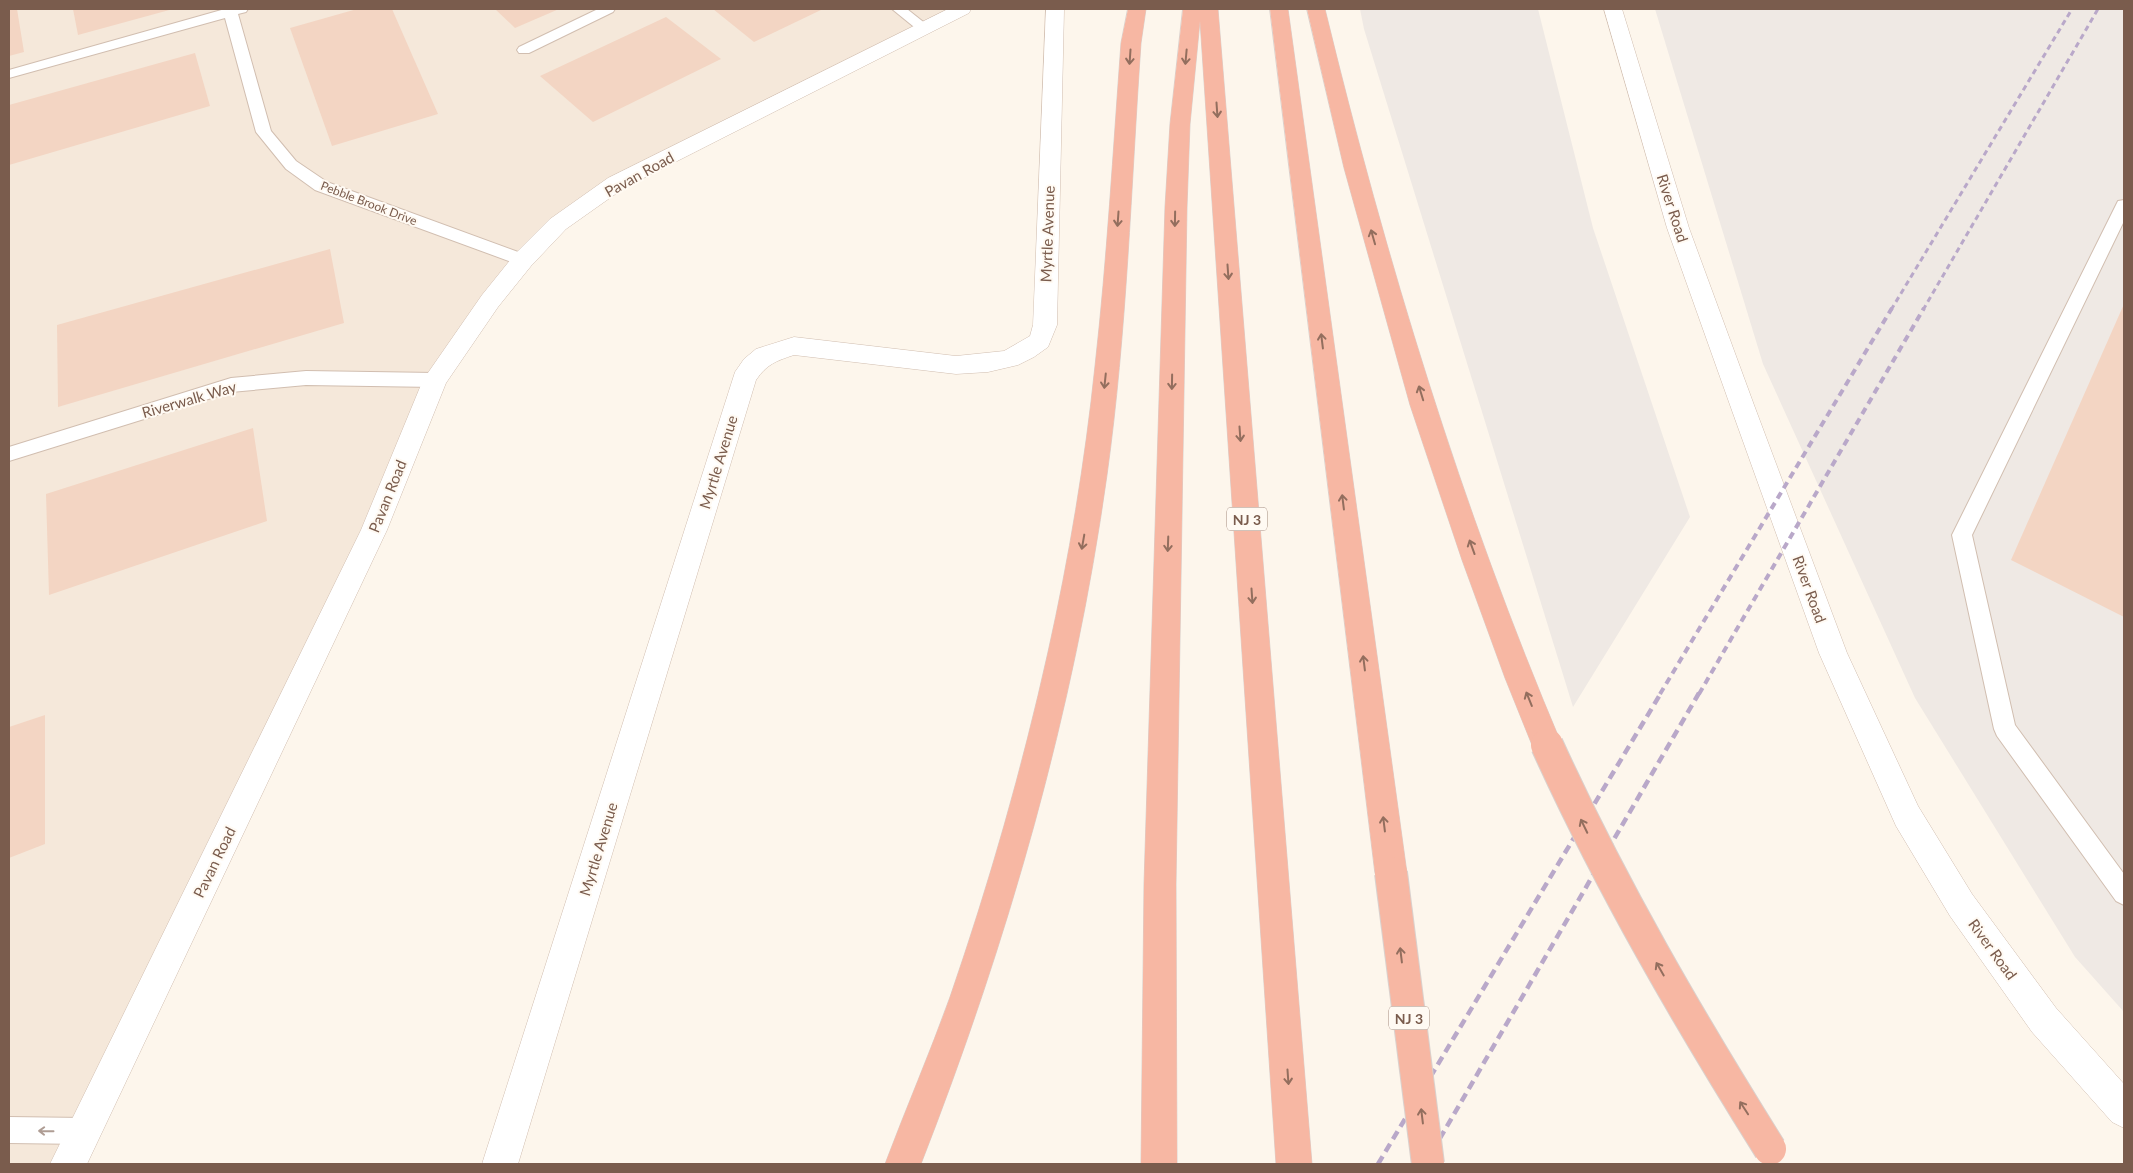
<svg xmlns="http://www.w3.org/2000/svg" width="2133" height="1173" font-family="Lato,sans-serif">
<rect width="100%" height="100%" fill="#fdf6ec"/>
<polygon fill="#f5e8da" points="9,9 962,9 616,183 558,224 435,380 84,1131 62,1164 9,1164"/>
<g fill="#efe9e4">
<polygon points="1360,9 1538,9 1593,228 1690,517 1573,707 1364,29"/>
<polygon points="1655,9 2124,9 2124,1012 2075,957 1915,698 1763,364"/>
</g>
<g fill="#f3d5c3">
<polygon points="9,9 17,9 24,52 9,56"/>
<polygon points="73,9 173,9 78,35"/>
<polygon points="357,9 392,9 438,114 332,146 290,28"/>
<polygon points="495,9 559,9 515,28"/>
<polygon points="713,9 823,9 754,42"/>
<polygon points="666,17 721,59 593,122 540,76"/>
<polygon points="195,53 210,106 9,165 9,105"/>
<polygon points="330,249 344,323 58,407 57,325"/>
<polygon points="2124,304 2124,617 2011,560"/>
<polygon points="253,428 267,521 49,595 46,494"/>
<polygon points="45,715 45,844 9,858 9,727"/>
</g>
<g fill="none" stroke-linecap="round" stroke-linejoin="round">
<g stroke="#d1beb0" stroke-width="2">
<g id="service">
<polygon points="225,9 248,9 246,12 238,14 271,131 296,161 327,182 529,256 531,260 529,264 523,266 517,264 315,190 286,169 256,132 225,18 9,78 9,70"/>
<polygon points="598,9 615,9 613,12 529,53 519,53 517,50 519,47"/>
<polygon points="892,9 907,9 931,28 929,31 919,31"/>
<polygon points="2124,200 2124,221 1972,535 2015,725 2124,874 2124,905 2116,901 1997,736 1994,729 1952,535 2116,205 2118,201"/>
<polygon points="306,371 435,373 441,375 444,380 441,385 435,387 306,385 231,392 9,461 9,447 231,378"/>
<polygon points="9,1117 84,1118 93,1122 97,1131 93,1140 84,1144 9,1143"/>
</g>
</g>
<g stroke="#d1beb0" stroke-width="1">
<g id="minor">
<polygon points="948,9 971,9 969,13 624,188 566,229 531,266 498,307 446,383 387,530 87,1164 50,1164 361,530 423,380 482,295 515,254 550,219 608,178"/>
<path d="M1046,9H1064L1057,325L1048,347L1034,357L1018,365L988,372L956,374L794,355C776,361 767,364 756,380L518,1164H482L735,372L744,359L756,349L794,337L956,356L1004,351L1030,336L1033,325Z"/>
</g>
</g>
<g stroke="#d1beb0" stroke-width="1">
<polygon id="tertiary" points="1604,9 1622,9 1689,228 1754,405 1847,653 1918,806 1972,894 2056,1008 2124,1084 2124,1128 2112,1122 2032,1032 1950,916 1896,826 1819,653 1730,405 1667,228"/>
</g>
<g stroke="#dad1cd" stroke-width="1">
<g id="motorway">
<path d="M1128,9H1146L1141,43C1131,187 1127,332 1107,475C1074,712 1008,941 921,1164H885C906,1108 930,1053 950,997C989,884 1022,769 1048,652C1069,558 1085,462 1095,366C1107,259 1113,151 1121,43Z"/>
<polygon points="1183,9 1218,9 1312,1164 1276,1164 1200,21 1190,124 1187,207 1176,884 1177,1164 1141,1164 1144,884 1165,207 1170,124"/>
<polygon points="1270,9 1288,9 1407,873 1402,884 1391,889 1380,884 1375,873"/>
<path d="M1307,9H1325C1386,260 1461,507 1562,745L1558,755L1547,759L1536,755L1505,678L1462,560L1410,405L1344,168Z"/>
</g>
</g>
<use href="#service" fill="#fff" fill-rule="evenodd"/>
<use href="#minor" fill="#fff" fill-rule="evenodd"/>
<use href="#tertiary" fill="#fff" fill-rule="evenodd"/>
<use href="#motorway" fill="#f7b7a3" fill-rule="evenodd"/>
<g stroke="#b9a8c9" stroke-width="3" stroke-dasharray="5.5 4" stroke-linecap="butt">
<polyline points="1891,310 2072,9"/>
<polyline points="1923,310 2098,9"/>
</g>
<g stroke="#b9a8c9" stroke-width="4" stroke-dasharray="7 5" stroke-linecap="butt">
<polyline points="1660,694 1892,308"/>
<polyline points="1699,694 1924,308"/>
</g>
<g stroke="#b9a8c9" stroke-width="4.5" stroke-dasharray="9 5.5" stroke-linecap="butt">
<polyline points="1378,1164 1661,693"/>
<polyline points="1425,1164 1699,693"/>
</g>
<g stroke="#dad1cd" stroke-width="34" stroke-linecap="butt">
<g id="motorway-bridge">
<path d="M1547,745C1611,886 1688,1018 1770,1149"/>
<polyline points="1391,873 1428,1164"/>
</g>
</g>
<use href="#motorway-bridge" stroke="#f7b7a3" stroke-width="32"/>
</g>
<defs><path id="oneway-shaft" d="M-6 0H5M1.5-3L5.5 0L1.5 3" fill="none" stroke-width="1.6" stroke-linecap="round" stroke-linejoin="round" transform="scale(1.25)"/></defs>
<g stroke="#936e5e">
<use href="#oneway-shaft" transform="translate(1130 57) rotate(94)"/>
<use href="#oneway-shaft" transform="translate(1186 57) rotate(95)"/>
<use href="#oneway-shaft" transform="translate(1217 110) rotate(86)"/>
<use href="#oneway-shaft" transform="translate(1118 219) rotate(94)"/>
<use href="#oneway-shaft" transform="translate(1175 219) rotate(91)"/>
<use href="#oneway-shaft" transform="translate(1373 237) rotate(-106)"/>
<use href="#oneway-shaft" transform="translate(1228 272) rotate(86)"/>
<use href="#oneway-shaft" transform="translate(1322 341) rotate(-97)"/>
<use href="#oneway-shaft" transform="translate(1105 381) rotate(96)"/>
<use href="#oneway-shaft" transform="translate(1172 382) rotate(91)"/>
<use href="#oneway-shaft" transform="translate(1421 393) rotate(-107)"/>
<use href="#oneway-shaft" transform="translate(1240 434) rotate(86)"/>
<use href="#oneway-shaft" transform="translate(1343 502) rotate(-97)"/>
<use href="#oneway-shaft" transform="translate(1083 542) rotate(100)"/>
<use href="#oneway-shaft" transform="translate(1168 544) rotate(92)"/>
<use href="#oneway-shaft" transform="translate(1472 547) rotate(-110)"/>
<use href="#oneway-shaft" transform="translate(1252 596) rotate(86)"/>
<use href="#oneway-shaft" transform="translate(1364 663) rotate(-97)"/>
<use href="#oneway-shaft" transform="translate(1529 699) rotate(-112)"/>
<use href="#oneway-shaft" transform="translate(1384 824) rotate(-97)"/>
<use href="#oneway-shaft" transform="translate(1584 826) rotate(-116)"/>
<use href="#oneway-shaft" transform="translate(1401 955) rotate(-97)"/>
<use href="#oneway-shaft" transform="translate(1660 969) rotate(-120)"/>
<use href="#oneway-shaft" transform="translate(1288 1077) rotate(86)"/>
<use href="#oneway-shaft" transform="translate(1744 1108) rotate(-123)"/>
<use href="#oneway-shaft" transform="translate(1422 1116) rotate(-97)"/>
</g>
<use stroke="#af9d94" href="#oneway-shaft" transform="translate(46 1131) rotate(-179)"/>
<g text-anchor="middle" dominant-baseline="central" stroke-width="4" stroke-linejoin="round" paint-order="stroke">
<g font-size="12" fill="#7a5c4d" stroke="#fffaf3">
<text transform="translate(369 203) rotate(21)">Pebble Brook Drive</text>
</g>
<g fill="#fffaf3" stroke="#a28b7f" stroke-width="1">
<rect x="1227" y="507.5" width="40" height="23" rx="4"/>
<rect x="1389" y="1006.5" width="40" height="23" rx="4"/>
</g>
<g font-size="14" font-weight="bold" fill="#7a5c4d">
<text x="1247" y="519">NJ 3</text>
<text x="1409" y="1018">NJ 3</text>
</g>
<g font-size="15" fill="#7a5c4d" stroke="#fffaf3">
<text transform="translate(639 174) rotate(-29)">Pavan Road</text>
<text transform="translate(1673 208) rotate(72)">River Road</text>
<text transform="translate(1047 234) rotate(-88)">Myrtle Avenue</text>
<text transform="translate(189 399) rotate(-16)">Riverwalk Way</text>
<text transform="translate(718 462) rotate(-73)">Myrtle Avenue</text>
<text transform="translate(387 496) rotate(-68)">Pavan Road</text>
<text transform="translate(1810 589) rotate(70)">River Road</text>
<text transform="translate(598 849) rotate(-73)">Myrtle Avenue</text>
<text transform="translate(214 862) rotate(-64)">Pavan Road</text>
<text transform="translate(1993 949) rotate(54)">River Road</text>
</g>
</g>
<rect width="2133" height="1173" fill="none" stroke="#7a5c4d" stroke-width="20"/>
</svg>
